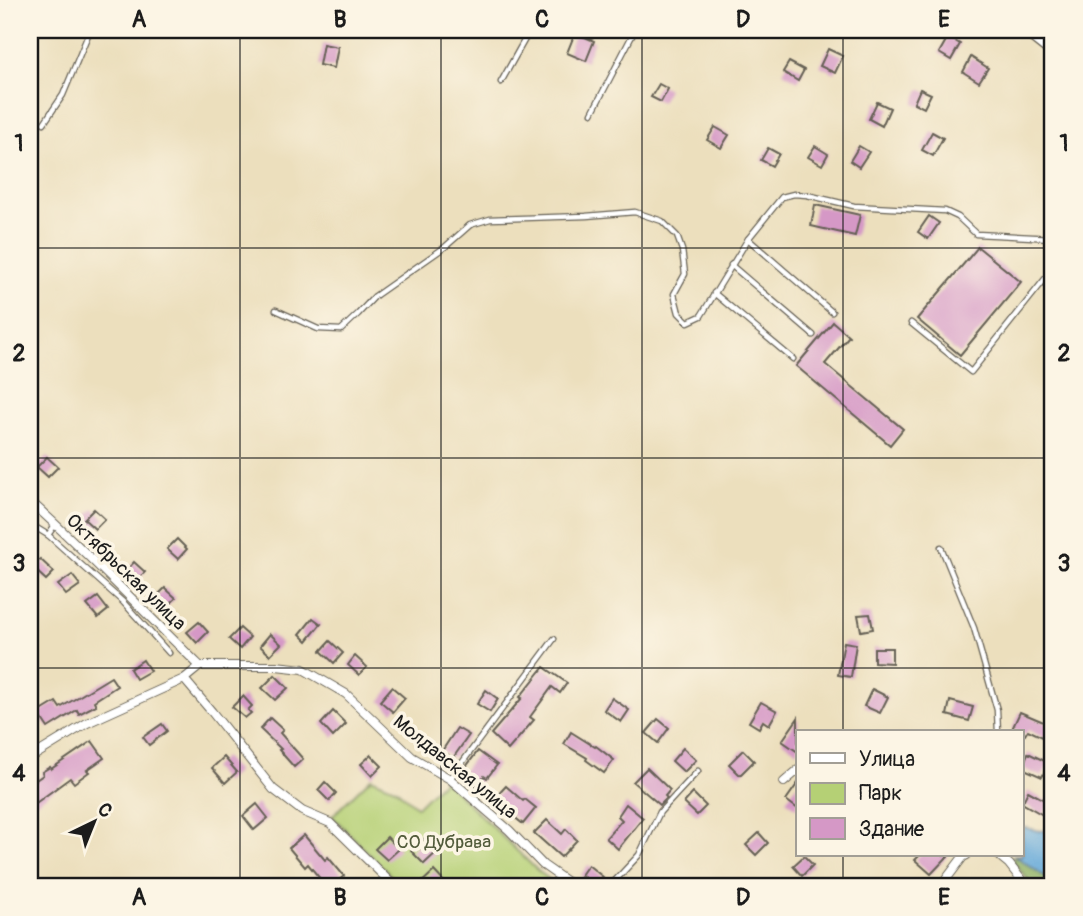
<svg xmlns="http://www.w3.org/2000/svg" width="1083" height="916" font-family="Pangolin,sans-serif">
<rect width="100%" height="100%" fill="#fcf5e5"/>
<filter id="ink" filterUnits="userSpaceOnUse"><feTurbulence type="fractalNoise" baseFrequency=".0143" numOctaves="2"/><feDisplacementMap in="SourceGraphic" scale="14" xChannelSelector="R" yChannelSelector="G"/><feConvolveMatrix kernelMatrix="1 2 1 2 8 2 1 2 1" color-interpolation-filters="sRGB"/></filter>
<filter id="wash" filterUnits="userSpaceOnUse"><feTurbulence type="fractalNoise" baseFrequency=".00686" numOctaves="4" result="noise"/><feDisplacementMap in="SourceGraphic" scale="28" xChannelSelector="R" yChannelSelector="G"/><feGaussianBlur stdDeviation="1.57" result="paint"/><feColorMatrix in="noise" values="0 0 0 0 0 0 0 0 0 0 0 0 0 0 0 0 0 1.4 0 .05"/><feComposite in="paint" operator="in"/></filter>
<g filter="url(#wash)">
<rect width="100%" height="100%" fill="#ecdfbd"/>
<polygon fill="#b5d075" stroke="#687648" stroke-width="2" points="371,778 395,788 417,807 444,780 538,871 558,886 401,886 332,816"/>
<polygon fill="#90b266" stroke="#566741" stroke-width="2" points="1023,857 1053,881 1053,886 1032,885 1011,859"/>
<polygon fill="#64a8d9" stroke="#40627a" stroke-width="2" points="1022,827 1040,831 1053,830 1053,882 1014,855 1022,855"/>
<g id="blocks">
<g fill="#d598c6">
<polygon points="575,33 594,41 586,61 567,53"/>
<polygon points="948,37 960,44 951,60 939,53"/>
<polygon points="323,44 338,47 334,68 319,65"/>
<polygon points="828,49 843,56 835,73 820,66"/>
<polygon points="971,57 988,68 979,82 963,72"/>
<polygon points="789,62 804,70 798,81 783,72"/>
<polygon points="659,84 668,89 661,102 651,97"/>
<polygon points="920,89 931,94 924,108 914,103"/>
<polygon points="877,102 890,108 882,126 869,119"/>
<polygon points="715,127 729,135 721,148 707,140"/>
<polygon points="932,132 943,138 933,156 922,150"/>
<polygon points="815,146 828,154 822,165 808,157"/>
<polygon points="859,146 869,152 859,167 850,161"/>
<polygon points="768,148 779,154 772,166 761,160"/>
<polygon points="815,205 860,215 855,236 811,226"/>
<polygon points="929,216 939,223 928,239 918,232"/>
<polygon points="978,247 1021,282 960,355 917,319"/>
<polygon points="833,322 849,336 825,364 903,429 890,445 796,366"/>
<polygon points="47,457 58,467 48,477 37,467"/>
<polygon points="94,509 105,519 95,529 84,519"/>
<polygon points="177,539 187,549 178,559 167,549"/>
<polygon points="40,559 54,572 46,580 32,567"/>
<polygon points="134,562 145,572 135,582 125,572"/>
<polygon points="72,575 80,585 66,595 58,585"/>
<polygon points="165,588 176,598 166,608 155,598"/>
<polygon points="98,597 108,610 98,618 87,605"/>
<polygon points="870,614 873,629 861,631 858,615"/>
<polygon points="313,618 321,624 307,641 300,634"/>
<polygon points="199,622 208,632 197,643 187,632"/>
<polygon points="240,628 250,637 240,649 229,639"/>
<polygon points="270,634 281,644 270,655 260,646"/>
<polygon points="330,641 343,653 334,663 321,651"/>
<polygon points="844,642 856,644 851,677 838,675"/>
<polygon points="874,648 892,648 892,663 874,662"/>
<polygon points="355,656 367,667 359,675 348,665"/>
<polygon points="143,660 150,671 136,679 130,669"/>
<polygon points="544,667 567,683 560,693 552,687 530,717 534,720 508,750 491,734 522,698 520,697"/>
<polygon points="275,675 288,688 275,700 262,688"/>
<polygon points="111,677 117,686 94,701 96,705 79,714 77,710 48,728 38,713 56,702 60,708"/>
<polygon points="392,687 405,698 393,712 380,701"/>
<polygon points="872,689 888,697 880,713 864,706"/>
<polygon points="486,690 498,699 490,712 477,704"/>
<polygon points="243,696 252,706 248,710 251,713 245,718 232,707"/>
<polygon points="612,698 629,710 621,722 604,710"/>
<polygon points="950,701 973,707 969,721 947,715"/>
<polygon points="761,702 777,711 769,725 763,721 759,728 749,722"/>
<polygon points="333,711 346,724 333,737 321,724"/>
<polygon points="1020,712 1053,726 1053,742 1028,730 1025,735 1012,729"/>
<polygon points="270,718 283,730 280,733 303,759 294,767 279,750 281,749 260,729"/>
<polygon points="798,718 798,752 782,741"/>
<polygon points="658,719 669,728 658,743 646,733"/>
<polygon points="162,724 167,731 149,745 143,737"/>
<polygon points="457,728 469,735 453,758 442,751"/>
<polygon points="571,732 595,747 596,746 614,760 604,773 586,760 587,758 564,744"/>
<polygon points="92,741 104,758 87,770 89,772 74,783 70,778 33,805 30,800 30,784 43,775 42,772 50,767 51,769"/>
<polygon points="683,748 696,760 684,772 672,761"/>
<polygon points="743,750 754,761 740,775 729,764"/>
<polygon points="478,751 497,765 487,778 484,776 475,788 459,776"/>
<polygon points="1028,753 1049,763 1042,777 1022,768"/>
<polygon points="371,755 382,766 372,776 361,764"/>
<polygon points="224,757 237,772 225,783 212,768"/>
<polygon points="647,768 670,790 665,796 667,798 660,805 633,782"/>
<polygon points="325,782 336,793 329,801 318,790"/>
<polygon points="798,783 798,809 786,800"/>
<polygon points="506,786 523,801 525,799 536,808 523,824 493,800"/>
<polygon points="1028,791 1050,803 1043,815 1022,803"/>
<polygon points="693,793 706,806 697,815 684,803"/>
<polygon points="257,804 268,818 254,830 243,816"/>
<polygon points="626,804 643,818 618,849 606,838 622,820 618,816"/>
<polygon points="547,820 562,834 566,829 577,840 561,857 534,833"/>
<polygon points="759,833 768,843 756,855 746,845"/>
<polygon points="304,835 325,860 328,857 344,876 332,886 326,886 308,864 305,867 289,848"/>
<polygon points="387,837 399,849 387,860 375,849"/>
<polygon points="426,837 439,850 424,864 411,851"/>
<polygon points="920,855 949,855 931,874 915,860"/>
<polygon points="804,856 813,865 802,876 793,866"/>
<polygon points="588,865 603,877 596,886 581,875"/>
<polygon points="434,871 448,886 418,886"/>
</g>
</g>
</g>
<g filter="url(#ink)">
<use href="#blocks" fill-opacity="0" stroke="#656054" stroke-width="2"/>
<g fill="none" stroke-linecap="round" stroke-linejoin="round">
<g stroke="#656054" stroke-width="7">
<g id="service">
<polyline points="501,82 530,30"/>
<polyline points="592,113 635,30"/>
<polyline points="44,123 63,95 90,30"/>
<polyline points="748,239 832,312"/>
<polyline points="731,265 813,335"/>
<polyline points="714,293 793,359"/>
<polyline points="276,310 318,329 341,330 358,314 375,296 445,247 470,225 490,219 586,216 635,212 662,221 677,236 682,250 685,274 674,294 679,313 688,322 701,316 748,239 782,197 794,194 807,195 854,206 945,211 958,217 976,234 1053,238"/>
<polyline points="911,323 971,372 1045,279 1053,274"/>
<polyline points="30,524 48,535 55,525"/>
<polyline points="48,535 123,602 169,653"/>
<polyline points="941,547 974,628 997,710 998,732"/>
<polyline points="450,779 554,639"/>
<polyline points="610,886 639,855 660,812 698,771"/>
</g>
</g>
<g stroke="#656054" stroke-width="10">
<g id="minor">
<path d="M30,501C89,554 143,611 200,666"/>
<polyline points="184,679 212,712 273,789 302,811 330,823 394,886"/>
<polyline points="30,758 87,723 184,679 200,666 276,666 303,669 346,694 412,757 450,779 509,830 543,865 573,886"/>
<polyline points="784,782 798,770"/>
<polyline points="998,855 1009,864 1026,886"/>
<polyline points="941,886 963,857 967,855"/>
</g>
</g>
<g stroke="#656054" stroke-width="13">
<polyline id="secondary" points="1024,30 1053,53"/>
</g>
<use href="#service" stroke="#fff" stroke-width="4.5"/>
<use href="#minor" stroke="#fff" stroke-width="8"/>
<use href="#secondary" stroke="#fff" stroke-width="10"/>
</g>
</g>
<path fill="none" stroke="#1c1c1c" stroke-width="2" stroke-opacity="0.55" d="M240,30V886M441,30V886M642,30V886M843,30V732M30,248H1053M30,458H1053M30,668H1053M843,855V886"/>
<g text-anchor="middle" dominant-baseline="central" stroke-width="7" stroke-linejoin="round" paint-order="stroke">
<g font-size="19" fill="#1c1c1c" stroke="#fcf5e5">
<text transform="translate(126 572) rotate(44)">Октябрьская улица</text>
<text transform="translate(455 767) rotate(39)">Молдавская улица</text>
</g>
<g font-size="19" fill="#525b3b" stroke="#fcf5e5">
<text x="444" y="842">СО Дубрава</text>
</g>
</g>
<rect width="1083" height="916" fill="none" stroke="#fcf5e5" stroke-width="77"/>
<rect x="796" y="730" width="228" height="126" fill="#fcf5e5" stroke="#a29e95" stroke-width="2"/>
<rect x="810" y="753" width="35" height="10" fill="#ffffff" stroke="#a29e95" stroke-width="2"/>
<text x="859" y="766" font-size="21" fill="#1c1c1c">Улица</text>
<rect x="810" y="783" width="35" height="21" fill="#b5d075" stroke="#a29e95" stroke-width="2"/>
<text x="859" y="800" font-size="21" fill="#1c1c1c">Парк</text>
<rect x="810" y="818" width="35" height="21" fill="#d598c6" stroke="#a29e95" stroke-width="2"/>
<text x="859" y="836" font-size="21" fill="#1c1c1c">Здание</text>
<g transform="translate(94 822) rotate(43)" stroke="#fcf5e5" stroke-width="5" paint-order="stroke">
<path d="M0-5L12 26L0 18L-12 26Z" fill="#1c1c1c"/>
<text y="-10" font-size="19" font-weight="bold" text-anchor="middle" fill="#1c1c1c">С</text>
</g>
<rect x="38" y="38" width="1006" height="840" fill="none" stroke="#1c1c1c" stroke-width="2.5"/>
<g font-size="23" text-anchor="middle" font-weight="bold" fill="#1c1c1c">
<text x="139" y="27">A</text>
<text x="340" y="27">B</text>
<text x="542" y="27">C</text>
<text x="743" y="27">D</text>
<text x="944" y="27">E</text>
<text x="19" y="151">1</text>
<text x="1064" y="151">1</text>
<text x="19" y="361">2</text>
<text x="1064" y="361">2</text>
<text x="19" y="571">3</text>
<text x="1064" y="571">3</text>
<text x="19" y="781">4</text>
<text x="1064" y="781">4</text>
<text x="139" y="905">A</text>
<text x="340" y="905">B</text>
<text x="542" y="905">C</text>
<text x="743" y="905">D</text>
<text x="944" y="905">E</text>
</g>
</svg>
